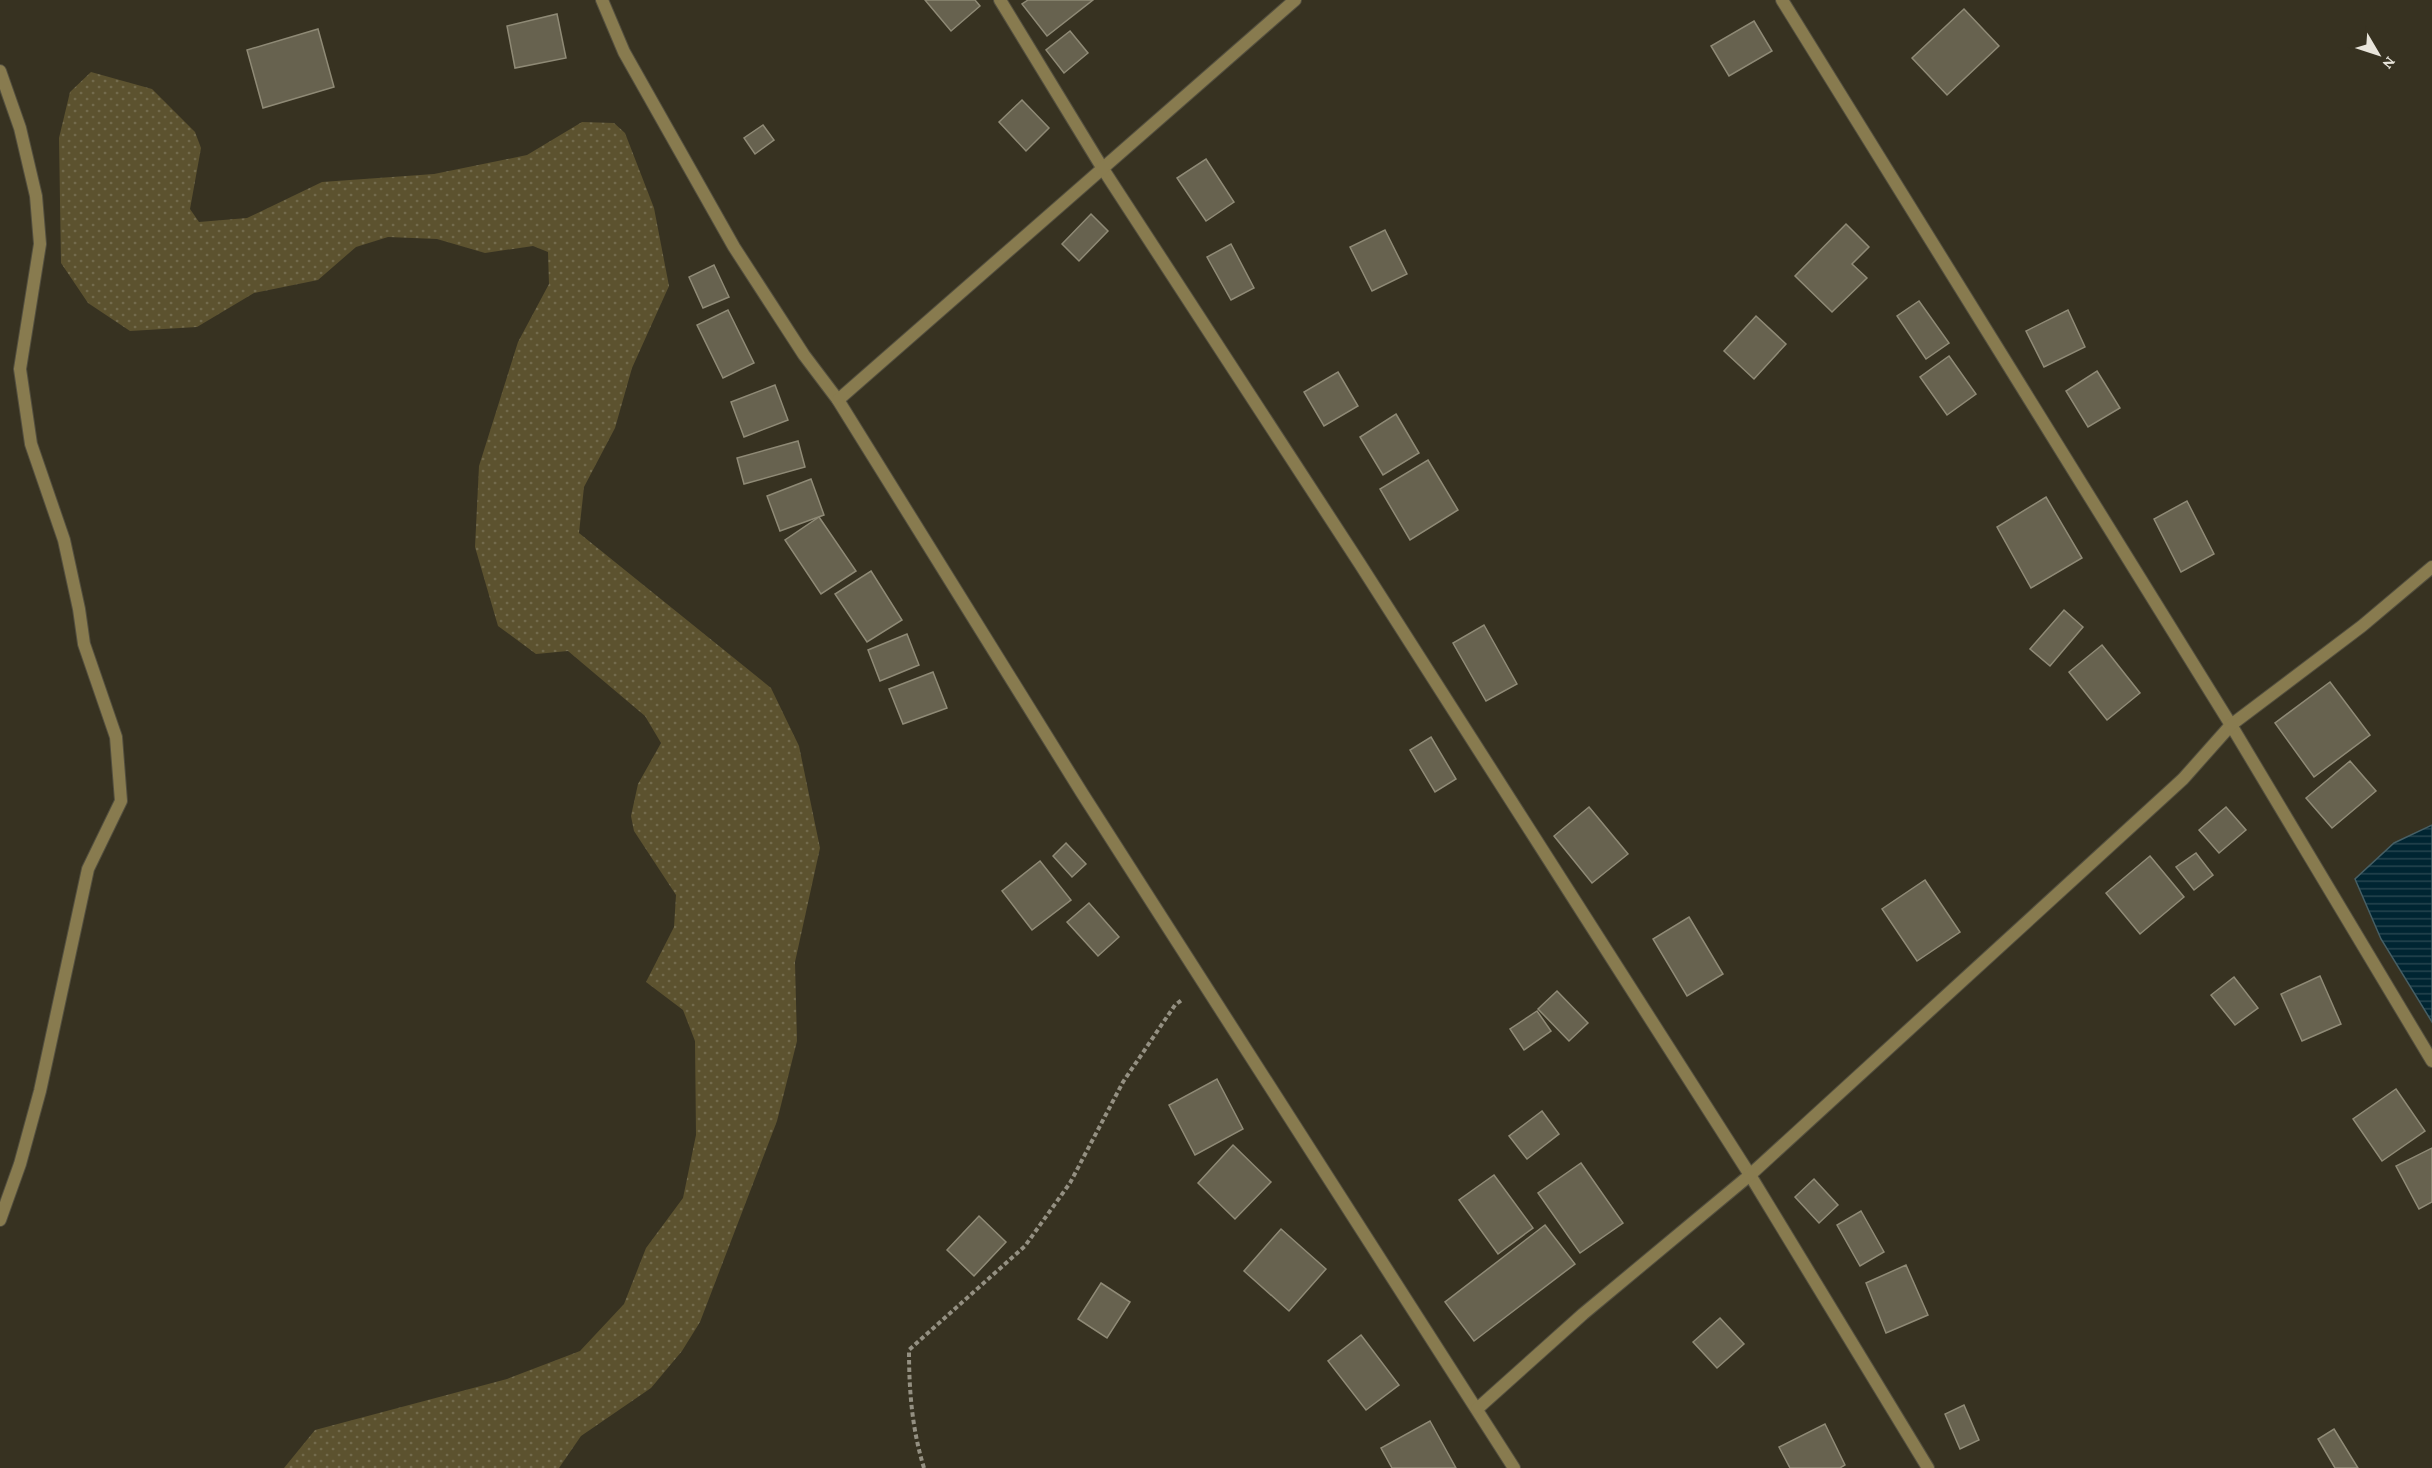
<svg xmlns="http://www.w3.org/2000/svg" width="2432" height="1468" font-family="'Crimson Pro',serif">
<defs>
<pattern id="green-dots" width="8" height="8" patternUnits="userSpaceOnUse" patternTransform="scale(1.5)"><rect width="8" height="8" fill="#5c522f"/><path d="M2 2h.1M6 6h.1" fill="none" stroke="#736b4d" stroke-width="1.8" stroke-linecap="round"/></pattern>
<pattern id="water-rules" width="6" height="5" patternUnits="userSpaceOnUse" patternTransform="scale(1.5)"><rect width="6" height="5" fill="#002532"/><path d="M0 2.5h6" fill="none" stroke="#25444f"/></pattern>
</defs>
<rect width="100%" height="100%" fill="#373221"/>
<polygon fill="url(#green-dots)" points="91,72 152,89 195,132 201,148 190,209 199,222 247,218 322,182 434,174 527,155 582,122 614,123 625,133 654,208 669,286 632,368 615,428 584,487 579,533 771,688 799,746 820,848 795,962 797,1041 777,1121 700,1322 682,1351 651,1388 581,1436 559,1468 284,1468 315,1430 507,1379 580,1351 624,1304 646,1248 683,1198 696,1135 695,1041 683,1010 646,982 674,927 676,895 634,831 631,816 638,784 661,743 645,716 568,651 536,654 498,626 475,547 479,466 518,342 549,284 548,252 533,246 485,253 437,239 388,237 356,247 318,280 254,293 197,327 130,331 88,303 61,263 59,138 70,92"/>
<polygon fill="url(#water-rules)" stroke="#465f65" stroke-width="1.5" points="2432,825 2432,1022 2381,939 2355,879 2394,843"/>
<g fill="#67624f" stroke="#8f8a76" stroke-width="1.5">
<polygon points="925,0 975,0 980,6 951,31"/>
<polygon points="1028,0 1093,0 1047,36 1022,4"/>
<polygon points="1964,9 1999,46 1947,95 1912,58"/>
<polygon points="557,14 566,58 515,68 507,26"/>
<polygon points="1754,21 1772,51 1729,76 1711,46"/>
<polygon points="318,29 334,87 263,108 247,50"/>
<polygon points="1070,31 1088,53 1064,73 1046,50"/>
<polygon points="1022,100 1049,128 1026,151 999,122"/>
<polygon points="763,125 774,140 755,154 744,138"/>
<polygon points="1206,159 1234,202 1206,221 1177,178"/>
<polygon points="1091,214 1108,231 1079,261 1062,244"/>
<polygon points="1846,224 1869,247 1852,264 1867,278 1832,312 1795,276"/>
<polygon points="1385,230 1407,274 1372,291 1350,247"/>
<polygon points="1231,244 1254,288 1231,300 1207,257"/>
<polygon points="714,265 729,297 703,308 689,277"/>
<polygon points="1919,301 1949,343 1926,359 1897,316"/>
<polygon points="728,310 754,363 723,378 697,325"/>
<polygon points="2068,310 2085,347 2044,367 2026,331"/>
<polygon points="1756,316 1786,344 1754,379 1724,351"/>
<polygon points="1949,356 1976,394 1947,415 1920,377"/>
<polygon points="2097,371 2120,408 2088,427 2066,391"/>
<polygon points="1338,372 1358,406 1324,426 1304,392"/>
<polygon points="775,385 788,420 744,437 731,402"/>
<polygon points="1396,414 1419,453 1383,475 1360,437"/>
<polygon points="798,441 805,467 744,484 737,458"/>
<polygon points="1428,460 1458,510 1410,540 1380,489"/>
<polygon points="811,479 824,515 780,531 767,496"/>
<polygon points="2046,497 2082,558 2031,588 1997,527"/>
<polygon points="2187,501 2214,554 2181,572 2154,519"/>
<polygon points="819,517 856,571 821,594 785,540"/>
<polygon points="871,571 902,620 867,642 835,594"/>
<polygon points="2064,610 2083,627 2050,666 2030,649"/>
<polygon points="1484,625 1517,684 1486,701 1453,643"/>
<polygon points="907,634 919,665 880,681 868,650"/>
<polygon points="2102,645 2140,693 2107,720 2069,672"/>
<polygon points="933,672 947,708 903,724 889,689"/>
<polygon points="2330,682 2370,735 2314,777 2275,723"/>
<polygon points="1431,737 1456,779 1435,792 1410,750"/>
<polygon points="2350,761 2376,791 2332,828 2306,798"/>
<polygon points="1589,807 1628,854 1592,883 1554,836"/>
<polygon points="2226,807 2246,830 2219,853 2199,830"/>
<polygon points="1066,843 1086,864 1072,877 1053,856"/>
<polygon points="2196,853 2213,875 2194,890 2176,867"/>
<polygon points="2150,856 2184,897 2140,934 2106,893"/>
<polygon points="1040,861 1071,900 1032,930 1002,891"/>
<polygon points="1925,880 1960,932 1917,961 1882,909"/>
<polygon points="1089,903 1119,937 1098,956 1067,922"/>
<polygon points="1689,917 1723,974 1687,996 1653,939"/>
<polygon points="2320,976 2341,1024 2302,1041 2281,994"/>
<polygon points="2234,977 2258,1008 2235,1025 2211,995"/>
<polygon points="1557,991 1588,1023 1569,1041 1538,1009"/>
<polygon points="1537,1011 1551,1031 1524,1050 1510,1029"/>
<polygon points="1217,1079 1243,1129 1195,1155 1169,1105"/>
<polygon points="2396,1089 2425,1131 2382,1161 2353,1119"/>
<polygon points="1542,1111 1559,1134 1527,1159 1509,1136"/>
<polygon points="1233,1145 1271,1182 1235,1219 1198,1183"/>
<polygon points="2432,1148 2432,1202 2419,1209 2396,1166"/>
<polygon points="1581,1163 1623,1223 1580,1253 1538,1193"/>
<polygon points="1494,1175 1533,1228 1498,1254 1459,1200"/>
<polygon points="1814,1179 1838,1205 1819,1223 1795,1197"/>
<polygon points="1861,1211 1884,1252 1860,1266 1837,1225"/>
<polygon points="979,1216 1006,1242 974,1276 947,1250"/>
<polygon points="1545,1225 1575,1264 1474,1341 1445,1302"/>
<polygon points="1281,1229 1326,1269 1289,1311 1244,1271"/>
<polygon points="1906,1265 1928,1315 1886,1333 1866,1283"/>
<polygon points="1101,1283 1130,1302 1107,1338 1078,1319"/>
<polygon points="1720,1318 1744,1344 1717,1368 1693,1342"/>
<polygon points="1361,1335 1399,1385 1366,1410 1328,1361"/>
<polygon points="1964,1405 1979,1440 1960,1449 1945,1414"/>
<polygon points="1430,1421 1456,1468 1392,1468 1381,1448"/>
<polygon points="1825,1424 1845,1465 1840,1468 1790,1468 1779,1447"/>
<polygon points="2334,1429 2358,1468 2335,1468 2318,1439"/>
</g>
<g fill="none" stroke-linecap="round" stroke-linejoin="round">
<g stroke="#534f3f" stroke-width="14">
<g id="minor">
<polyline points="602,0 624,52 734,247 804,355 838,400"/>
<polyline points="1000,0 1103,169 1360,564 1750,1175 1928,1468"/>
<polyline points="1295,0 838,400 1082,793 1514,1468"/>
<polyline points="1782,0 2231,725 2432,1061"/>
<polyline points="0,71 20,128 36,196 40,244 20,369 31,444 64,540 79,609 84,644 116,737 121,801 88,869 40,1091 20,1164 0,1220"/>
<polyline points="1477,1409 1583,1314 1750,1175 2183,779 2231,725 2362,626 2432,567"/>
</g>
</g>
<path stroke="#949082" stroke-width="4" stroke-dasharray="4.5 3" stroke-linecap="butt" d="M924,1468C912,1429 909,1391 909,1350L1025,1246L1070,1183L1123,1082L1175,1005L1183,999"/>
<use href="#minor" stroke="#887b4f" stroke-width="12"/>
</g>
<g transform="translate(2378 54) rotate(129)" stroke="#373221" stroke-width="4.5" paint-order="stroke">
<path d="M0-4.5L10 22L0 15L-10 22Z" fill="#e8e5db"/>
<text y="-9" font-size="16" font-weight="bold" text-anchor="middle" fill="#e8e5db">N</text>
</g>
</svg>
